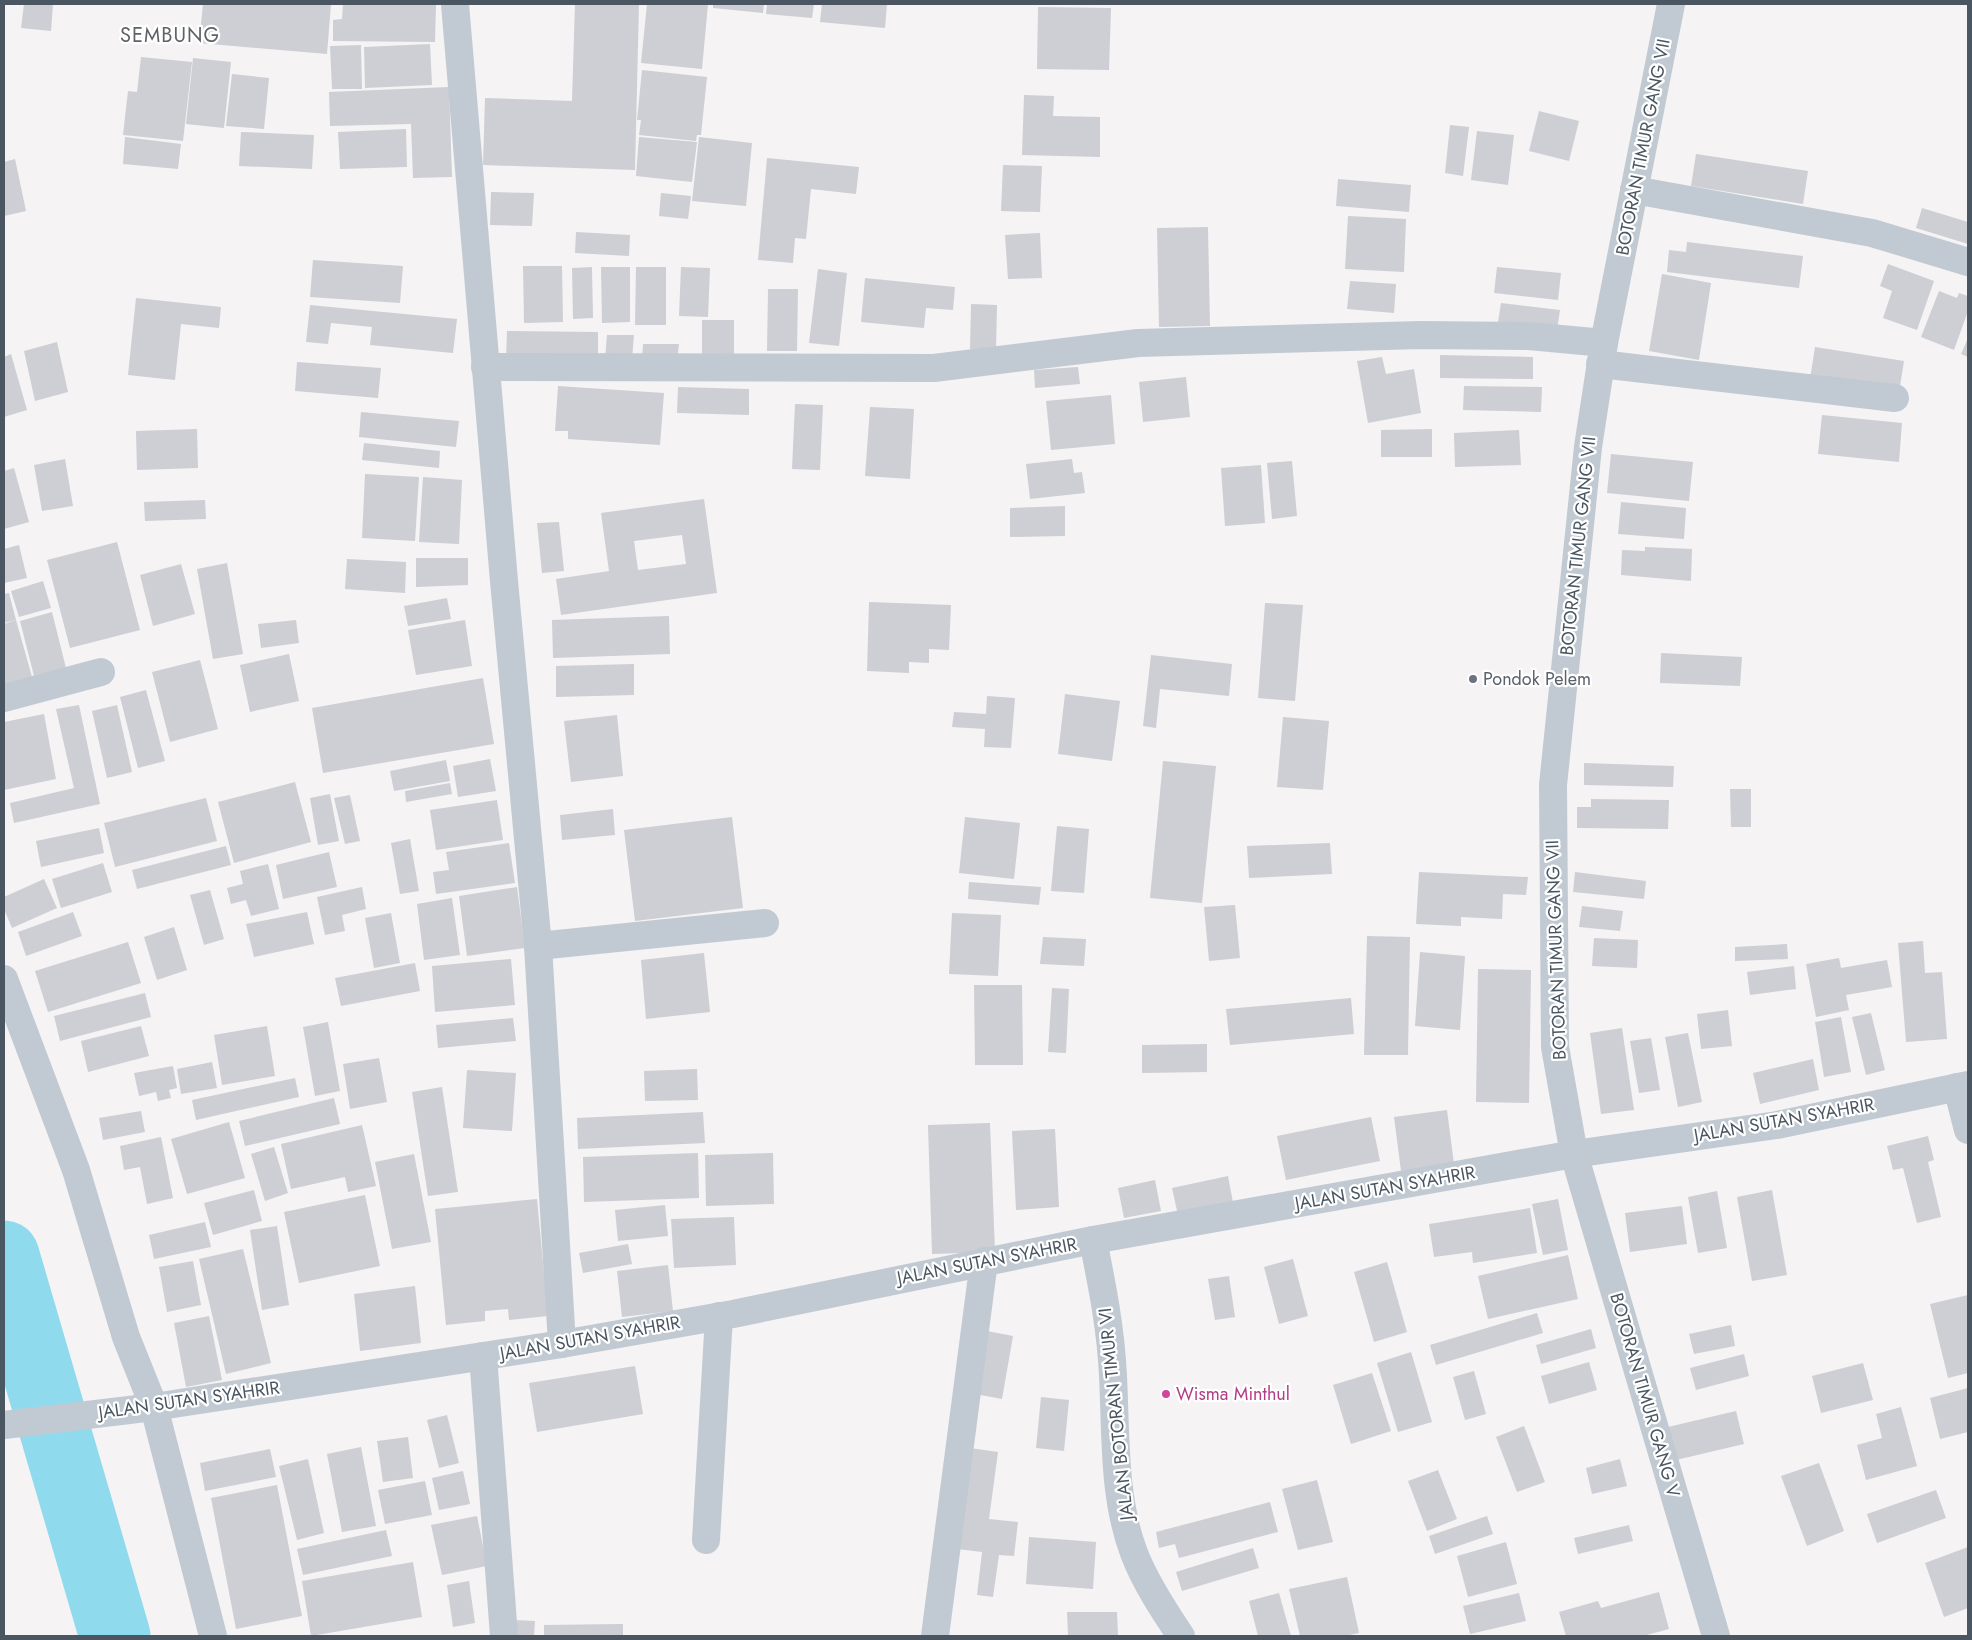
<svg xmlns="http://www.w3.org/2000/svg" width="1972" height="1640" font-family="Jost,sans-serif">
<rect width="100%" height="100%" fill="#f5f3f3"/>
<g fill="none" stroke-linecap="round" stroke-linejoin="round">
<polyline stroke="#90daee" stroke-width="71" points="4,1256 115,1636"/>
</g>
<g fill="#cdcfd5" fill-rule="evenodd">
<polygon points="24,4 53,4 51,31 21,28"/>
<polygon points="203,4 331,4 327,54 199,43"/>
<polygon points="343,4 436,4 435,42 333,41 333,20 342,19"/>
<polygon points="575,4 639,4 635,170 483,165 485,98 572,101"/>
<polygon points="647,4 708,4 702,69 641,63"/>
<polygon points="713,4 764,4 763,13 713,8"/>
<polygon points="767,4 814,4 812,18 766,14"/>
<polygon points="822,4 887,4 885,28 820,22"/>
<polygon points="1038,7 1111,8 1109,70 1037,69"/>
<polygon points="430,44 432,85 365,88 364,47"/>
<polygon points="361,45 362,89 332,89 330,46"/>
<polygon points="141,57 192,62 183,141 123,135 128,91 137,92"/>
<polygon points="193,58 231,62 224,128 186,124"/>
<polygon points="642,70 707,77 701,135 697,135 696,141 639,135 641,120 637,120"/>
<polygon points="232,74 269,78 264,129 226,126"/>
<polygon points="449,87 452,177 413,178 411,124 330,126 329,92"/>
<polygon points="1024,95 1054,96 1053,116 1100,117 1100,157 1022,155"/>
<polygon points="1539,111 1579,121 1569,161 1529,151"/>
<polygon points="1450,125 1469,127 1463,176 1445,173"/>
<polygon points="406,129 407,167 340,169 338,132"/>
<polygon points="1477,131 1514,135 1508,185 1471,180"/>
<polygon points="241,132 314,135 312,169 239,166"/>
<polygon points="125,137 181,144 178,169 123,164"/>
<polygon points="639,137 697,142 692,182 636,176"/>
<polygon points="699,137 752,143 746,206 692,201"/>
<polygon points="1696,154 1808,171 1803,204 1691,186"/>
<polygon points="767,158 859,167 856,194 811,189 806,239 795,238 793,263 758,260"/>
<polygon points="15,159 26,211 4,216 4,162"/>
<polygon points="1003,165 1042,166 1040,212 1001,211"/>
<polygon points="1338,179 1411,185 1409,212 1336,206"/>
<polygon points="491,192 534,193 532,226 490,225"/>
<polygon points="661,193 691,196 688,219 659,216"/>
<polygon points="1922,208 1968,222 1968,244 1916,228"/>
<polygon points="1348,216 1406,219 1404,272 1345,269"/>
<polygon points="1208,227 1210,326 1159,327 1157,228"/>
<polygon points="576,232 630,235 629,256 575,253"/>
<polygon points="1040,233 1042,278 1008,279 1005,235"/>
<polygon points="1687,242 1803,256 1799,288 1667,272 1669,250 1686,252"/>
<polygon points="313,260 403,266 400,303 310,297"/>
<polygon points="1888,264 1934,281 1917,330 1883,318 1892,291 1880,286"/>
<polygon points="523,266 562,266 563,322 524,323"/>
<polygon points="592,267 593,318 573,319 572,268"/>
<polygon points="601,267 630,267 630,322 602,323"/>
<polygon points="636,267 666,267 666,325 635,325"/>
<polygon points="681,267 710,268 708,317 679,316"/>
<polygon points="1497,267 1561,273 1558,300 1494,293"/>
<polygon points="818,269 847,273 839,346 809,343"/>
<polygon points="1662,274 1711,283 1699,360 1649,351"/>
<polygon points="865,278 955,287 953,310 926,308 924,328 861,322"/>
<polygon points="1350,281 1396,284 1394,313 1347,309"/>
<polygon points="768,289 798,289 797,351 767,351"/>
<polygon points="1939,291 1957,298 1959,293 1968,296 1968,311 1954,350 1921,337"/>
<polygon points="136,298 221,307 219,328 181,324 175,380 128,375"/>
<polygon points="1501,303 1560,310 1557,330 1498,322"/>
<polygon points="971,304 997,305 996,350 970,349"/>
<polygon points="310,305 457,319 453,353 370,345 372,327 331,323 328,344 306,342"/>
<rect x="702" y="320" width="32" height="36"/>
<polygon points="507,331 598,332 598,361 506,359"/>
<polygon points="607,335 634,335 632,360 605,359"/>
<polygon points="1968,338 1968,357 1961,354"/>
<polygon points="57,342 68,392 35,401 24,351"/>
<polygon points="643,344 679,344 677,361 642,360"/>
<polygon points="1815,347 1904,361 1899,392 1810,379"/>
<polygon points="11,354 27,410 4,417 4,357"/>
<polygon points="1440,355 1533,357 1533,379 1440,378"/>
<polygon points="1382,357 1386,374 1414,369 1421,413 1368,423 1357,361"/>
<polygon points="297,362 381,368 378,398 295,391"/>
<polygon points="1078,367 1080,384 1035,388 1034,370"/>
<polygon points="1186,377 1190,417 1143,422 1139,382"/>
<polygon points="558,386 664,393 660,445 568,439 568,431 555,431"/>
<polygon points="1464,386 1542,387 1541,412 1463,410"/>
<polygon points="678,387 749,389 749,415 677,413"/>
<polygon points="1111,395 1115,444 1051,450 1046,401"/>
<polygon points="795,404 823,405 820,470 792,469"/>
<polygon points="870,407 914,409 910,479 865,476"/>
<polygon points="361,412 459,421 456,447 359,437"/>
<polygon points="1822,415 1902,423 1899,462 1818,454"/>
<polygon points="197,429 198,468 137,470 136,431"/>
<polygon points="1432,429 1432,457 1381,457 1381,430"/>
<polygon points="1519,430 1521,465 1455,467 1454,433"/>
<polygon points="364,443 440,451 439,468 362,460"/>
<polygon points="1611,454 1693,462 1689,501 1607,493"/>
<polygon points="65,459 73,506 42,511 34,465"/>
<polygon points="1072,459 1074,473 1082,472 1085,493 1030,499 1026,464"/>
<polygon points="1292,461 1297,516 1272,519 1267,463"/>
<polygon points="1261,465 1265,523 1225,526 1221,468"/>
<polygon points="14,468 29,522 4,529 4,471"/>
<polygon points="365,474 419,477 415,541 362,538"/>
<polygon points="423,477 462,480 459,544 419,542"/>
<path d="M704,499L717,593L561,615L556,579L609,571L601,513ZM682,535L686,564L638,570L634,541Z"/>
<polygon points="205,500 206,519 145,521 144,502"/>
<polygon points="1621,502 1686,508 1684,539 1618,534"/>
<polygon points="1065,506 1065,536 1010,537 1010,508"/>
<polygon points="559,522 564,571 542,573 537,523"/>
<polygon points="117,542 140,630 70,648 47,560"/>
<polygon points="19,545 27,578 4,583 4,549"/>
<polygon points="1645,547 1692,549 1691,581 1621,575 1622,550 1645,551"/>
<polygon points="416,558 468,558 468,585 416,587"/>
<polygon points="347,559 406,562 405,593 345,589"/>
<polygon points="227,563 243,654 213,659 197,569"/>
<polygon points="181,564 195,614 153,626 140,575"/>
<polygon points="43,581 51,608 19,617 11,591"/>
<polygon points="9,593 16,620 4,623 4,594"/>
<polygon points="447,598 451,619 408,626 404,606"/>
<polygon points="869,602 951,605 949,650 929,649 929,663 909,662 909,673 867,671"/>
<polygon points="1265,603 1303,605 1295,701 1258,698"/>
<polygon points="52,612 67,672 35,680 20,621"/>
<polygon points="669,616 670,654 553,658 552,620"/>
<polygon points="16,620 34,684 4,693 4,624"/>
<polygon points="296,620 299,643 261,648 258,624"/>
<polygon points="465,620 472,666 416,675 408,630"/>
<polygon points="1661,653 1742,657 1740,686 1660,683"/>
<polygon points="289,654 299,701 250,712 240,665"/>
<polygon points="1151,655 1232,664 1229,696 1160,689 1156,728 1143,726"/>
<polygon points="200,660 218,729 170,742 152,672"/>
<polygon points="634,664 634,695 556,697 556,666"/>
<polygon points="483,678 494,744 323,773 312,708"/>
<polygon points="146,690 165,761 138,768 120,697"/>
<polygon points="1065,694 1120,701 1112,761 1058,754"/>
<polygon points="987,696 1015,698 1011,748 984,747 985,729 952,727 954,712 986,714"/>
<polygon points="79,705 100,804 14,823 10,803 74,788 56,709"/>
<polygon points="117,705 132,772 107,778 92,711"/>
<polygon points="44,714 56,779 4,790 4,722"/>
<polygon points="617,715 623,776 571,782 564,721"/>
<polygon points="1283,717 1329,721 1323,790 1277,787"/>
<polygon points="490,759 496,791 458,797 453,766"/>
<polygon points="446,760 450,781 394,791 390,771"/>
<polygon points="1163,761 1216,766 1202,903 1150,898"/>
<polygon points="1584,763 1674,766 1673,787 1584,785"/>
<polygon points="295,782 311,842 234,863 218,802"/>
<polygon points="450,783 452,794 406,802 405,791"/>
<polygon points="1730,789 1751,789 1751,827 1731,827"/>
<polygon points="330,794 339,841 318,845 310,798"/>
<polygon points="350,795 360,841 345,844 334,798"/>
<polygon points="206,798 217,841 115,867 104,823"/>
<polygon points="1591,799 1669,800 1668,829 1577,828 1577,807 1591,807"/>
<polygon points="497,800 503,840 436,850 430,810"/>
<polygon points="613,809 615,835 562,840 560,815"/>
<polygon points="732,817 743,908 635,921 624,830"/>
<polygon points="965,817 1020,823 1014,879 959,873"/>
<polygon points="1057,826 1089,829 1084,893 1051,891"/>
<polygon points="99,828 104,853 41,867 36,841"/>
<polygon points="410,839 419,891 400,894 391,843"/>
<polygon points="509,843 515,883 436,894 433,872 449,870 446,852"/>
<polygon points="1330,843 1332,874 1249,878 1247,846"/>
<polygon points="226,846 231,865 137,889 132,870"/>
<polygon points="329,852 337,887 283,899 276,865"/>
<polygon points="103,863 112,892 61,908 52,879"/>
<polygon points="268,864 279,909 251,916 246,900 231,904 227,888 243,884 240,871"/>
<polygon points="1419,872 1528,877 1526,895 1503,894 1502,919 1461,917 1461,926 1416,924"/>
<polygon points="1575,872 1646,881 1644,899 1573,892"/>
<polygon points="44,879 57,908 12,928 4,909 4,897"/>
<polygon points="969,882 1041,887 1039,905 968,899"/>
<polygon points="362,887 366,909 342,915 345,931 325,935 317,897"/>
<polygon points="517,887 525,948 467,956 459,896"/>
<polygon points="210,890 224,939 204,945 190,895"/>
<polygon points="452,898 460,955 424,960 417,904"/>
<polygon points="1235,905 1240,958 1209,961 1204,907"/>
<polygon points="1582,906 1623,911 1620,931 1579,927"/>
<polygon points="73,912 82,936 26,956 18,932"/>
<polygon points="307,912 314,944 254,957 246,924"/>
<polygon points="391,913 400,963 374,968 365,918"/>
<polygon points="952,913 1001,915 998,976 949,974"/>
<polygon points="174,927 187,970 157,980 144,937"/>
<polygon points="1367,936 1410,937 1408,1055 1364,1055"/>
<polygon points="1043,937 1086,939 1084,966 1040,964"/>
<polygon points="1594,938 1638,940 1637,968 1592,966"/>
<polygon points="1923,941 1925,973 1942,972 1947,1039 1906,1042 1898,943"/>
<polygon points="128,942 141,983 48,1012 35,971"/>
<polygon points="1787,944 1788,959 1735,961 1735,947"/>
<polygon points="1420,952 1465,956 1460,1030 1415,1026"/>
<polygon points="704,953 710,1012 646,1019 641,960"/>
<polygon points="1839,958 1841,968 1887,960 1892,987 1846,995 1849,1010 1816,1017 1806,964"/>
<polygon points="511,959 515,1005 435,1012 432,966"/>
<polygon points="415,963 420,991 341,1006 335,978"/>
<polygon points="1794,966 1796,989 1750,995 1747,972"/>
<polygon points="1478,969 1531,970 1529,1103 1476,1102"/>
<polygon points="974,985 1022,985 1023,1065 975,1065"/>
<polygon points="1052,988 1069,989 1066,1053 1048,1052"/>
<polygon points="145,993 151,1017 60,1041 54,1016"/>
<polygon points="1351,998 1354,1034 1230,1045 1226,1009"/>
<polygon points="1728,1010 1732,1046 1701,1049 1697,1014"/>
<polygon points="1871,1013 1885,1070 1866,1075 1852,1017"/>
<polygon points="1841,1017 1851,1072 1824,1077 1815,1022"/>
<polygon points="513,1018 516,1041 438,1048 436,1025"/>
<polygon points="328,1022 340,1091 315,1096 303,1027"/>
<polygon points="141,1026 149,1056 88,1072 81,1041"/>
<polygon points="267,1026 275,1076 222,1085 214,1035"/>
<polygon points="1622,1028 1634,1110 1601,1114 1590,1033"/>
<polygon points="1688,1033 1702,1102 1678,1107 1665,1037"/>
<polygon points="1651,1038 1660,1090 1639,1093 1630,1041"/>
<polygon points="1207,1044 1207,1072 1142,1073 1142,1045"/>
<polygon points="379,1058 387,1102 350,1109 343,1064"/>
<polygon points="1813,1059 1819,1090 1760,1104 1753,1073"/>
<polygon points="212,1062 217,1088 181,1094 177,1069"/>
<polygon points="173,1066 177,1088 169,1090 171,1098 158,1101 156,1092 139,1096 134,1073"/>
<polygon points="697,1069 698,1100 645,1101 644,1071"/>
<polygon points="467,1070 516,1073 512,1131 463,1128"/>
<polygon points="295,1078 299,1097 196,1120 192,1100"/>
<polygon points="442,1087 458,1192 428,1196 412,1092"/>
<polygon points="334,1098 340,1124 245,1146 239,1121"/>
<polygon points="1447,1110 1454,1164 1401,1171 1394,1117"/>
<polygon points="141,1111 145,1132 103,1140 99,1118"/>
<polygon points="703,1112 705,1143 578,1149 577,1118"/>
<polygon points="1371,1117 1380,1161 1286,1180 1277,1136"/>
<polygon points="229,1122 245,1178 187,1194 171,1139"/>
<polygon points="990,1123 995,1252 932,1254 928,1125"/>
<polygon points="362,1125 376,1186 348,1192 345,1177 291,1189 281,1144"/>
<polygon points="1055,1129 1059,1207 1016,1210 1012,1131"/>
<polygon points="1928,1136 1934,1160 1928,1162 1941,1217 1917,1223 1903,1168 1893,1170 1887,1146"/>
<polygon points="161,1137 173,1198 147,1204 140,1167 124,1170 120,1146"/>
<polygon points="274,1147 288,1193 265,1201 251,1154"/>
<polygon points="698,1153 699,1198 584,1202 583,1157"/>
<polygon points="773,1153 774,1204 706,1206 705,1155"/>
<polygon points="414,1154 431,1242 392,1249 375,1162"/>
<polygon points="1228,1176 1234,1208 1179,1220 1172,1188"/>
<polygon points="1155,1180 1161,1211 1124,1218 1118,1188"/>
<polygon points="254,1190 262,1221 213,1235 204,1203"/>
<polygon points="1772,1190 1787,1275 1752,1281 1737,1197"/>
<polygon points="1717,1191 1727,1248 1698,1253 1688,1197"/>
<polygon points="365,1195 380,1266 299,1283 284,1212"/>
<polygon points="537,1199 548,1316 509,1320 508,1309 485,1311 485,1321 446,1325 435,1209"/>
<polygon points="1558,1199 1568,1250 1543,1255 1532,1204"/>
<polygon points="665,1205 668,1236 618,1241 615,1210"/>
<polygon points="1682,1206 1687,1244 1630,1252 1625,1213"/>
<polygon points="1530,1208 1537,1253 1473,1263 1472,1252 1434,1257 1429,1224"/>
<polygon points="734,1217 736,1265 674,1268 671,1219"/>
<polygon points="205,1222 211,1247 154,1259 149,1235"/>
<polygon points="277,1226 289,1305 262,1310 250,1230"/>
<polygon points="628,1244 632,1264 583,1273 579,1253"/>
<polygon points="243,1249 271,1363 226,1374 199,1259"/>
<polygon points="1568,1255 1578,1299 1488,1319 1478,1276"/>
<polygon points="1293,1259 1308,1316 1279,1324 1264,1267"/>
<polygon points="193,1261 201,1305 167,1312 159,1267"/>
<polygon points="1387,1262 1407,1332 1374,1342 1354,1272"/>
<polygon points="668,1265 673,1311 622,1317 617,1271"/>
<polygon points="1229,1276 1235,1317 1215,1320 1208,1279"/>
<polygon points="415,1286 421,1343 360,1351 354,1294"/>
<polygon points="1968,1295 1968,1373 1948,1378 1930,1304"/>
<polygon points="1537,1313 1543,1333 1436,1365 1430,1345"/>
<polygon points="209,1316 222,1380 186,1387 174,1323"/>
<polygon points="1731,1325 1735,1346 1694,1354 1689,1334"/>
<polygon points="1591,1329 1596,1348 1541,1364 1536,1345"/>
<polygon points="987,1331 1013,1336 1002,1399 975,1394"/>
<polygon points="1411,1352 1432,1422 1398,1432 1377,1363"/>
<polygon points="1744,1354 1749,1376 1696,1390 1690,1368"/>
<polygon points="1589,1362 1597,1390 1549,1404 1541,1376"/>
<polygon points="1863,1363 1873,1400 1821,1413 1812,1376"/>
<polygon points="635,1366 643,1414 537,1432 529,1383"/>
<polygon points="1474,1371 1486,1414 1465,1420 1453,1377"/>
<polygon points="1372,1373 1391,1431 1351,1444 1333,1385"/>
<polygon points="1968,1388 1968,1432 1940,1439 1930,1398"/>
<polygon points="1041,1397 1069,1400 1064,1451 1036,1448"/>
<polygon points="1901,1407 1917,1466 1866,1480 1857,1445 1882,1438 1876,1414"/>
<polygon points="1736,1411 1744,1444 1676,1460 1668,1427"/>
<polygon points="447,1415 459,1463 439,1468 427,1420"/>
<polygon points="1524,1426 1545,1482 1517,1492 1496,1437"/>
<polygon points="408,1437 413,1478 383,1482 377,1441"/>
<polygon points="361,1447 376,1526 342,1532 327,1454"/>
<polygon points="970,1448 998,1452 989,1519 1018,1522 1014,1556 999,1555 993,1597 977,1595 982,1552 957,1549"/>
<polygon points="270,1449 276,1477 205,1491 200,1463"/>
<polygon points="308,1459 324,1533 297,1540 279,1466"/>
<polygon points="1620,1459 1627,1486 1592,1494 1586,1468"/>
<polygon points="1819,1463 1844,1531 1807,1546 1781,1476"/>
<polygon points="1438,1470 1457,1519 1427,1531 1408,1481"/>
<polygon points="463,1471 470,1504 439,1510 432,1478"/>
<polygon points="1317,1480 1333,1542 1298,1550 1282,1489"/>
<polygon points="425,1481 432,1515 385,1524 378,1490"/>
<polygon points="277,1485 302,1616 236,1629 211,1498"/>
<polygon points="1936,1490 1946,1518 1877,1543 1867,1514"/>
<polygon points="1270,1502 1278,1532 1179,1558 1175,1544 1159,1548 1156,1532"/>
<polygon points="477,1516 487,1566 442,1575 431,1525"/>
<polygon points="1487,1516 1493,1534 1435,1554 1429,1536"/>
<polygon points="1629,1525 1633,1541 1578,1554 1574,1538"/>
<polygon points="386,1530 392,1556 303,1575 297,1549"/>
<polygon points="1029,1537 1096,1542 1093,1589 1026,1584"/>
<polygon points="1506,1542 1517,1584 1468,1597 1457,1556"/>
<polygon points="1968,1547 1968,1608 1944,1617 1925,1563"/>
<polygon points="1253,1548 1259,1568 1182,1591 1176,1572"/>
<polygon points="413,1562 422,1617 311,1636 302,1581"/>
<polygon points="1347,1577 1359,1633 1345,1636 1300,1636 1289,1589"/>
<polygon points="469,1581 475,1623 453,1627 447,1585"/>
<polygon points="1659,1592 1669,1629 1643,1636 1566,1636 1559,1612 1598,1601 1601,1608"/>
<polygon points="1279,1593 1291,1636 1258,1636 1249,1601"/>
<polygon points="1519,1593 1526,1621 1470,1634 1463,1606"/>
<polygon points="1067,1612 1117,1612 1118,1636 1068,1636"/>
<polygon points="514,1620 535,1621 534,1636 513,1636"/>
<polygon points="623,1624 623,1636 544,1636 544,1625"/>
</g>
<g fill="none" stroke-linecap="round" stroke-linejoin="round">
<g stroke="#c1cad2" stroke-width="28">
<polyline points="455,4 504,581 538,946 562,1344"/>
<polyline points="1671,4 1604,343 1588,447 1553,785 1555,1047 1574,1154 1716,1636"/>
<polyline points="1634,190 1872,233 1968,262"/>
<polyline points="1600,364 1895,398"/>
<polyline points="485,367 934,368 1138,343 1421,335 1529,336 1604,343"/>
<polyline points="4,698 101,672"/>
<polyline points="538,946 765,923"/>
<polyline points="4,979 76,1170 126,1337 154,1407 213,1636"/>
<polyline points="1957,1087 1968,1130"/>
<path d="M1093,1240C1102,1285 1111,1330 1113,1376C1116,1434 1113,1498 1134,1553C1145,1582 1164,1611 1181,1636"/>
<polyline points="483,1356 504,1636"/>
<polyline points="4,1425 154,1407 562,1344 733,1314 1093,1240 1574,1154 1777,1125 1968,1085"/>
<polyline points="706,1540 719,1316"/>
<polyline points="935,1636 984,1261"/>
</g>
</g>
<circle fill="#6b7280" stroke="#fff" stroke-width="2" cx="1473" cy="679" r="5"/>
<circle fill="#d1479c" stroke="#fff" stroke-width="2" cx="1166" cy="1394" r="5"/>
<g text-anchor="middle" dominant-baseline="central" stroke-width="4.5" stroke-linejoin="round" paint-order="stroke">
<g font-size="18" fill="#4a5661" stroke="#fff">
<text transform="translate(1643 147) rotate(-79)">BOTORAN TIMUR GANG VII</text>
<text transform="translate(1578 546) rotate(-84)">BOTORAN TIMUR GANG VII</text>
<text transform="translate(1556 950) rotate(-92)">BOTORAN TIMUR GANG VII</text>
<text transform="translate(1784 1120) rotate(-10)">JALAN SUTAN SYAHRIR</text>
<text transform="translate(1385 1188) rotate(-10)">JALAN SUTAN SYAHRIR</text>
<text transform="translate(987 1261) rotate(-11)">JALAN SUTAN SYAHRIR</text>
<text transform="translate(590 1338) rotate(-10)">JALAN SUTAN SYAHRIR</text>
<text transform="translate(1645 1395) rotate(74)">BOTORAN TIMUR GANG V</text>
<text transform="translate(189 1400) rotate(-8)">JALAN SUTAN SYAHRIR</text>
<text transform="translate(1116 1414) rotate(-96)">JALAN BOTORAN TIMUR VI</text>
</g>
<g font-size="18" fill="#5b616d" stroke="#fff" text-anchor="start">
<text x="1483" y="679">Pondok Pelem</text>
</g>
<g font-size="18" fill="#b23c85" stroke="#fff" text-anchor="start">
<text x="1176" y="1394">Wisma Minthul</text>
</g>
<g font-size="20" letter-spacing="1" fill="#5f6368" stroke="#fff">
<text x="170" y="35">SEMBUNG</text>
</g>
</g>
<rect width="1972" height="1640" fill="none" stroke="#4a5661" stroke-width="10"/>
</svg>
